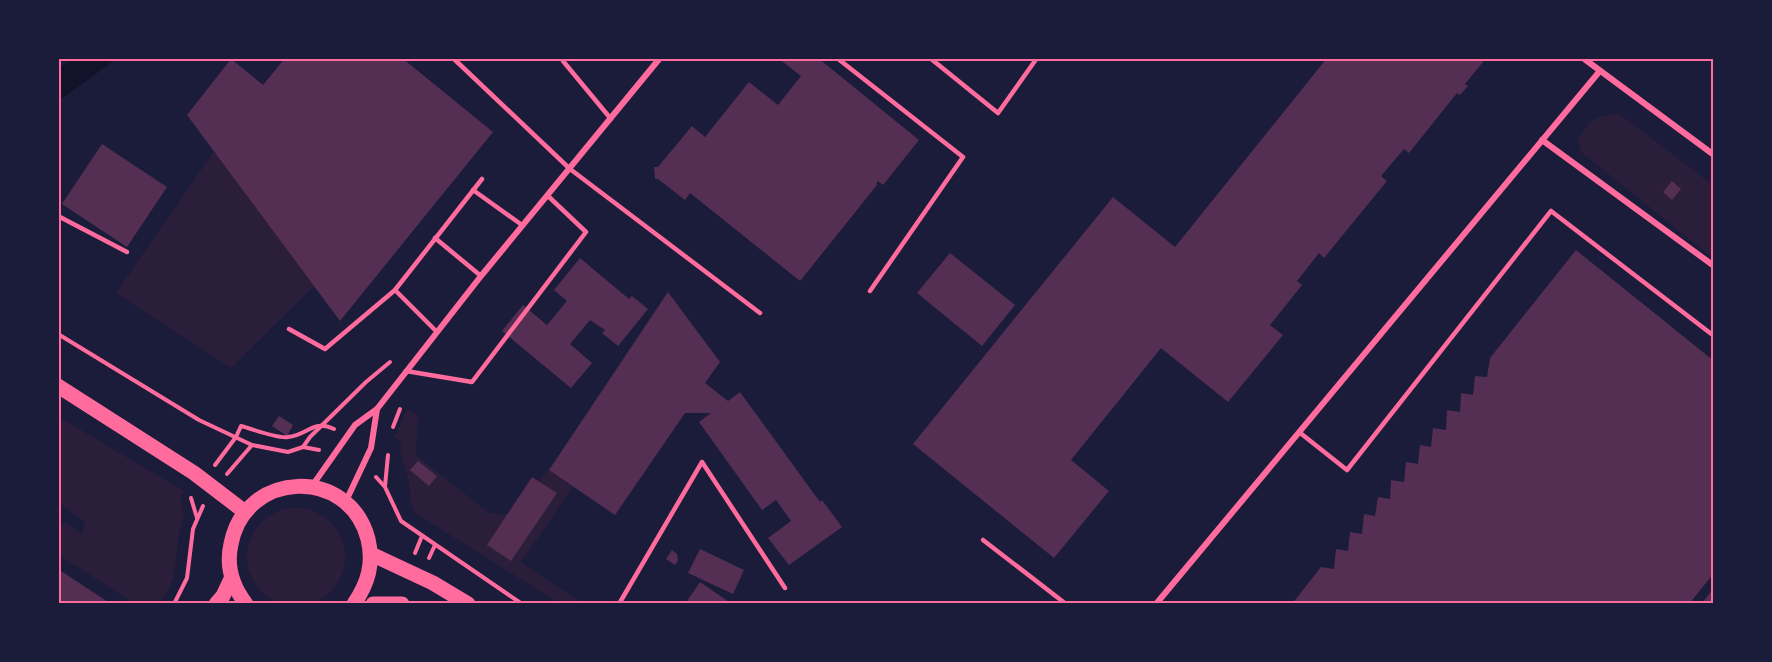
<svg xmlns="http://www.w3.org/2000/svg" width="1772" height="662" font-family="'DejaVu Sans',sans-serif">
<rect width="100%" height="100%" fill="#1b1b3a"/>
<g fill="#2a1e3b">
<path d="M1618,113L1713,185V258L1581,152L1578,141C1590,118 1594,118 1618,113Z"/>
<polygon points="214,151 314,286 231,368 116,293"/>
<path d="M407,409L416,414L419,421L417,426L416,455L489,513C496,514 501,516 508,513C517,509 538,479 549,470L573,487L521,562L582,603H559L415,513C408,500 411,488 407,474C404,462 398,454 401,441L394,437Z"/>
<polygon points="59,417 184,491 180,500 184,516 179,533 175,568 173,580 160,603 134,603 59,555 59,532 64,522 82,534 85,522 59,503"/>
<circle cx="296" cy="557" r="49"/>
</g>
<polygon fill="#12122b" points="72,59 116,59 59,101 59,68"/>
<g fill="#542f53">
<polygon points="285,58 402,58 493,132 340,321 187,115 231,59 263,85"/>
<polygon points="778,58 818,58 919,140 883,185 878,181 876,184 877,185 800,281 690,193 685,200 658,179 655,179 654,167 658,167 692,126 705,137 749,82 778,105 801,76"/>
<polygon points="1327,58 1479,58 1483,62 1465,84 1468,86 1460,95 1457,93 1409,153 1404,149 1392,163 1381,176 1387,181 1324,258 1319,253 1297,281 1302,285 1270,325 1283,335 1228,402 1161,348 1071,460 1109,491 1054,558 913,444 1113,197 1175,247"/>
<polygon points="102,144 167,187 127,247 62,204"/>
<polygon points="1672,181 1681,189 1672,200 1663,192"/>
<polygon points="1576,250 1714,361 1714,573 1689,604 1292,604 1321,567 1334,569 1336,549 1348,551 1350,532 1362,534 1364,514 1375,516 1378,497 1390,499 1391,480 1404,482 1406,462 1418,464 1420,445 1431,447 1433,428 1446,430 1447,410 1460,412 1461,393 1473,395 1475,376 1487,377 1490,358"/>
<polygon points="950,253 1015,305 982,346 917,293"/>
<polygon points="580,258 629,299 632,296 648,309 618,346 602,333 605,330 590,320 570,344 592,363 571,388 502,331 523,305 547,325 567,301 554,290"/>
<polygon points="668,292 720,362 705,383 728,401 740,392 820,502 822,500 842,527 789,565 768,538 791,521 776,500 762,510 699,422 711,413 685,413 615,515 549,470"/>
<polygon points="279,416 293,425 287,436 272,426"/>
<polygon points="418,461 437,476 429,486 410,470"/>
<polygon points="532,477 557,493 511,561 487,545"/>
<polygon points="700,549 744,570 733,594 688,573"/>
<polygon points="672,550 677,554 678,560 675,565 666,559"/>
<polygon points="58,569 111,604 58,604"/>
<polygon points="700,582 732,604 685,604"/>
<polygon points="1714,588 1714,604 1701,604"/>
</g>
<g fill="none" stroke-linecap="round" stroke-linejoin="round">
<g stroke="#ff6b9d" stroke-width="4">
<polyline points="58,334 199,420 252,445 288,452 303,447 319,450"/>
<polyline points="393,427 400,409"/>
<polyline points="303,447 310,437 366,382 390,362"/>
<path d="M215,465L236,437L241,426C253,429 277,439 288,437C308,435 313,419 334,429"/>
<polyline points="227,474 252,445"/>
<polyline points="376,477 385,487 401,521 522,604"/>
<polyline points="385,486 388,455"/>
<polyline points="191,498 197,518"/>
<polyline points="415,553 422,536"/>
<polyline points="429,558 435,545"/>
<polyline points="174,604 187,578 193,529 203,506"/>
</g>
<g stroke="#ff6b9d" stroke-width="4.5">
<polyline points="453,58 570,169 760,313"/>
<polyline points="566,58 563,61 611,119"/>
<polyline points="837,58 963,157 870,291"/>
<polyline points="930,58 998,113 1037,58"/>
<polyline points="473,190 522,225"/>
<polyline points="58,216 127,252"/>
<polyline points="435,238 481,276"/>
<polyline points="395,290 437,332"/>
<polyline points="289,329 325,349 395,290 482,179"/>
<polyline points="406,371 472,382 586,232 548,196"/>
<polyline points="1299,432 1347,470 1551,211 1714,336"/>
<polyline points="983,540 1066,604"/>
<polyline points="619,604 702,462 785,588"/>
</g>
<g stroke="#ff6b9d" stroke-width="6">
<polyline points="1583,58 1714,155"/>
<polyline points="1542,140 1714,266"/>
<polyline points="312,486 355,425 377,409 481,276 660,58"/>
<polyline points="346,501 371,448 377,409"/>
<polyline points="1156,604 1599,72"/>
</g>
<g stroke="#ff6b9d" stroke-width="15">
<polyline points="58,386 194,473 245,512"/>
<polyline points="371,554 433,583 468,604"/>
<polyline points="216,604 223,596 231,579"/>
<path d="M246,604C232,586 226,566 231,544C245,470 349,466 368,539C374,564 368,583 354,604"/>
<polyline points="373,604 402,604"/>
</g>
</g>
<rect width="1772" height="662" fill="none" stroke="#1b1b3a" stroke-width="120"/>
<rect x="60" y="60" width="1652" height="542" fill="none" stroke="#ff6b9d" stroke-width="2"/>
</svg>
